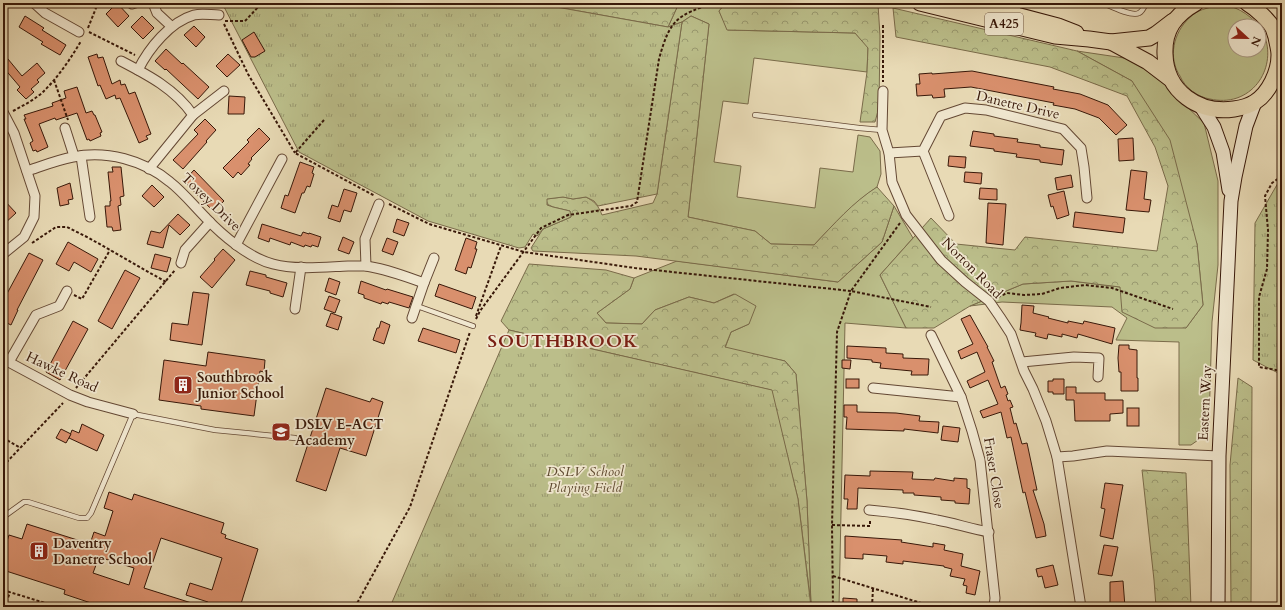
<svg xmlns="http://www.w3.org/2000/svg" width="1285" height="610" font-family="Cardo,serif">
<defs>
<pattern id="forest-crowns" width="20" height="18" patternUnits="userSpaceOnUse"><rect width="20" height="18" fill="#bbbe8a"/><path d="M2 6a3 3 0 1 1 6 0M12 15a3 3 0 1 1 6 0" fill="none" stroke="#99996f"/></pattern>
<pattern id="park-tufts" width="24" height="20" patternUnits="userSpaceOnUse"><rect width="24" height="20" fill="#bbbe8a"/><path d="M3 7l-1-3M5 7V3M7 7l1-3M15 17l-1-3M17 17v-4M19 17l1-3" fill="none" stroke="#99996f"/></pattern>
</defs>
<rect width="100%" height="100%" fill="#e8dab5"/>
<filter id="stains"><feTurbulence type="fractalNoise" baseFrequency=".005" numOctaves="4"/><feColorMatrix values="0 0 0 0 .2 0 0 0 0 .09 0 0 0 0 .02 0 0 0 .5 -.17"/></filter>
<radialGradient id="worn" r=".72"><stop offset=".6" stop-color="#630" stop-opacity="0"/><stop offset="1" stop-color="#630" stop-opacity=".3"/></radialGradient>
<g fill="#bbbe8a" stroke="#7a6b4a" fill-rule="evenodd">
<path d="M679,3H726L719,11L728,30L855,33L868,47L867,72L754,58L748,104L723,101L714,162L741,166L737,197L815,208L820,168L853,172L858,135L870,137L880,151L881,174L877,187C853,203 834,224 814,245L771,244L755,231L688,217L709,24L691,16L682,22L668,27Z"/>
<path d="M1213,6C1218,6 1224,6 1229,6C1237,8 1244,12 1250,17C1279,39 1271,86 1237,98C1228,101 1219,101 1210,99C1198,97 1185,88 1180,76C1178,73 1176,69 1175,65C1169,45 1180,21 1199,11C1203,9 1209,8 1213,6ZM1235,26H1259V50H1235Z"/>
<polygon points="1077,51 1131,59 1163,83 1183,103 1204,123 1218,181 1218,265 1212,322 1209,423 1201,438 1191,445 1179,445 1179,342 1116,340 1127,318 1112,307 1002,302 970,306 1023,284 1071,281 1120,287 1186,328 1203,305 1197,244 1132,81"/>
<polygon points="894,206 913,238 880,275 906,328 845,323 839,607 811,607 807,501 796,374 785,361 725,348 731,332 749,324 734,294 714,303 689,297 655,310 642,324 606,323 597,313 630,289 634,278 677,261 838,282 882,242"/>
</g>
<g fill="url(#forest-crowns)" stroke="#7a6b4a">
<polygon points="534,3 679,3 668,27"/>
<polygon points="726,3 878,4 880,36 879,107 875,122 860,122 867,72 868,48 855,33 727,30 719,11"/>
<polygon points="893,8 1077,51 1132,81 1170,140 1197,244 1203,305 1186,328 1155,328 1122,312 1120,287 1071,281 1023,284 970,306 934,328 906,328 880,275 931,218 956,244 1015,250 1025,237 1157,251 1168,186 1155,147 1127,96 1050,67 896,37"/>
<path d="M691,16L709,24L688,217L755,231L771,244L814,245C834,224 853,202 877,187L894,206L882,242L838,282L636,256L533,251L531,248L543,229L571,217L570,211L553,207L547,204L546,199L563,197L573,199L586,197C595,202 598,205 602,215L653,203L657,194L682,22Z"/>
<polygon points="529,264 606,270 634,278 630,289 597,313 606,323 642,324 655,310 689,297 714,303 735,294 756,306 749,324 731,332 725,347 785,361 796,374 807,501 811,604 798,499 771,390 509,330 501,321"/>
<polygon points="1238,378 1252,387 1251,607 1231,607 1230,465"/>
<polygon points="1142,470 1186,473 1191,607 1156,607 1154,580"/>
</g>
<g fill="url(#park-tufts)" stroke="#7a6b4a">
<polygon points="222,3 534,3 668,27 682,22 657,194 598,206 594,201 586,197 573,199 563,197 547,199 547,205 553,207 570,211 571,217 543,229 537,236 533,234 525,247 519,248 428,221 299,152"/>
<polygon points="1282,176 1282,375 1253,360 1255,223"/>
<polygon points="509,330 772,390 798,499 811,607 390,607"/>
</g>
<g fill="#d9906d" stroke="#381809" fill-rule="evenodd">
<polygon points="117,3 129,16 118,27 106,14"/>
<polygon points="25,16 44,28 42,30 66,45 60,55 41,44 43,42 19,27"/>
<polygon points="142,16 154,28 143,39 131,27"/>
<polygon points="194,26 205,37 196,47 184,35"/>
<polygon points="254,32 265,51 255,57 251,57 242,40"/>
<polygon points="166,49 182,64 183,63 209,87 198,99 166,69 165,70 155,61"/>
<polygon points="3,53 22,76 37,63 45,73 37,80 39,82 31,89 34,92 26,99 17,90 20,87 3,67"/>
<polygon points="97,54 98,58 103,57 112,84 120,80 121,85 125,84 129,94 135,92 151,134 146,136 148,139 139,143 120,98 116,99 115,95 106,99 100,85 98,86 88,57"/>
<polygon points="228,54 240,65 227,77 216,66"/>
<polygon points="972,71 1054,87 1053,89 1080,94 1108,105 1127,125 1116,135 1099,118 1075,109 1053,105 1054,103 971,87 944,89 945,97 933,98 932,95 917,96 916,84 920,84 919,74 932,73 932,74"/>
<polygon points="77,87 86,113 92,111 94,115 95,115 102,132 100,133 101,136 90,141 89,139 87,140 77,113 56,120 55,118 39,124 48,147 37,152 36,150 33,151 30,143 33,141 24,119 26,119 24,115 53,106 52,103 66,98 64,91"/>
<polygon points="229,96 245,97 244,114 228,114"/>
<polygon points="205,119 216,130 206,141 207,142 183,169 173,160 198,134 194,130"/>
<polygon points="259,128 270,139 251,158 252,159 248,164 250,165 241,175 238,172 233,178 223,168 249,142 247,140"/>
<polygon points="973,131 994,134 994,136 1018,139 1017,142 1040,145 1040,147 1064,150 1062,165 1040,162 1040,160 1016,157 1017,154 994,151 994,149 970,146"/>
<polygon points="1133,138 1134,160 1119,161 1118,139"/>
<polygon points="949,156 966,157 965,168 948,166"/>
<polygon points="300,162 314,167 312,173 314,174 310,187 307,186 304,193 302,193 295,213 281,208 285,195 288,196"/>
<polygon points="112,167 121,167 124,196 120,197 121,205 118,206 121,230 113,231 112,227 107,227 105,206 110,206 110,201 111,201 108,172 113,172"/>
<polygon points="194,170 224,201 213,211 184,181"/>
<polygon points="1131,170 1147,172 1144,199 1151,200 1149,212 1126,210"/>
<polygon points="965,172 982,173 981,184 964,182"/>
<polygon points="1071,175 1073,187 1057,190 1055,178"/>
<polygon points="70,183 73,199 68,200 69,204 60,206 57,188"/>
<polygon points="152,185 164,197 154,207 142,196"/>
<polygon points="980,188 997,189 997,200 979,199"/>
<polygon points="344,189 357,193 351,212 344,210 340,222 328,218 332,205 338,207"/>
<polygon points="1064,191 1069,215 1057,219 1053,206 1051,207 1048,195"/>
<polygon points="3,199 16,213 3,225"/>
<polygon points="988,203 1006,204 1003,245 986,243"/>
<polygon points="1075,212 1125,218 1123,233 1073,227"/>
<polygon points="178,214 190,225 180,235 169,225 163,248 147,244 151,231 160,233"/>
<polygon points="397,219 409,223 404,236 393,232"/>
<polygon points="262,224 301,236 303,232 309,234 309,233 321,237 318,247 312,245 311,247 305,245 304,247 291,242 290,245 270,238 269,242 258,238"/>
<polygon points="343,237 354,242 349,254 338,250"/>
<polygon points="387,238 398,242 393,255 382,251"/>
<polygon points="466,238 477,242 475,249 477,249 471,268 468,267 466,274 455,270"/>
<polygon points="68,242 98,259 91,272 74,262 69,271 56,264"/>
<polygon points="223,249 235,260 212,288 200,277 215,260 214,259"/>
<polygon points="29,253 43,260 17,310 18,310 11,325 3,321 3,301"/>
<polygon points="155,254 171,258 167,272 151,268"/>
<polygon points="125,270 140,278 112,329 98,321"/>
<polygon points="250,271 266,275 266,277 287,283 283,297 270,293 270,291 246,285"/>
<polygon points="329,278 340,282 336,295 325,291"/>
<polygon points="361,281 386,290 387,289 413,297 409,308 389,302 388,304 382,302 381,304 364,298 364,295 358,293"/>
<polygon points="439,284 476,297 472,309 435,296"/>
<polygon points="193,292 209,294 202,345 170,340 172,323 188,325"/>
<polygon points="329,296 340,300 335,313 324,309"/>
<polygon points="1022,305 1034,306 1033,313 1049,317 1048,318 1068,323 1068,321 1083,324 1084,321 1115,328 1112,344 1078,334 1077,338 1062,334 1062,337 1048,334 1047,339 1035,336 1036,333 1020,330 1021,323"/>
<polygon points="331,313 342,317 338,330 326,326"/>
<polygon points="970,315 988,347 987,347 994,361 992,362 1001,388 1005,386 1008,394 1006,395 1008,401 1010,400 1013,407 1010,408 1014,424 1016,423 1022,444 1027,443 1037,490 1033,490 1044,524 1046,536 1036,538 1025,492 1023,493 1011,437 1007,438 1001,412 983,418 980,411 998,404 988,380 970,388 967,381 985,372 977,352 961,359 958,351 973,344 961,319"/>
<polygon points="73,321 88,329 60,380 46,372"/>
<polygon points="381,321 390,325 384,344 373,340 377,328 379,328"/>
<polygon points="423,328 460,340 456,353 418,341"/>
<polygon points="1119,345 1129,345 1129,349 1137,350 1137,378 1138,378 1138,391 1121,391 1121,372 1119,372 1118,358"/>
<polygon points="847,346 886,348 886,353 903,354 903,358 929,359 928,375 911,375 912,371 880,368 881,363 872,362 872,360 847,358"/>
<polygon points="208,352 265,360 264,372 260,371 254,416 201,409 201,406 159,400 164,360 206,366"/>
<polygon points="842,360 851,360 850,369 842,368"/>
<rect x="846" y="379" width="13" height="9"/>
<polygon points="1053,379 1064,379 1064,394 1053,394 1053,392 1048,392 1048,381 1053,381"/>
<polygon points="1066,387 1076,387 1076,393 1105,393 1105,400 1123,400 1123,413 1110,414 1110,421 1075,421 1074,400 1066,400"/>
<polygon points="326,388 370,402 372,398 383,402 366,456 340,448 326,491 296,481"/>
<polygon points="844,405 857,405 857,412 896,413 920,416 919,421 939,422 938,433 904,429 904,431 846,429 847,417 844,417"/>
<rect x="1127" y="408" width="12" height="18"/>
<polygon points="82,424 104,435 97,451 69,438 72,430 79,433"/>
<polygon points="943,426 960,428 958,442 941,440"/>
<polygon points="61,429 71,434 66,443 56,438"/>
<polygon points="870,471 913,472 912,479 934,480 935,478 954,481 954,478 967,479 967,488 970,489 969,504 955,503 955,501 941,500 941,497 914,495 914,493 903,493 903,490 858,488 857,509 847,509 848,499 844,499 845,475 870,476"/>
<polygon points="1105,483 1123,485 1113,539 1100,536 1105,509 1101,508"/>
<path d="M109,492L132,500L134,494L224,523L221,533L226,535L225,538L258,549L240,607H206L208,602L186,595L190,583L212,590L222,558L161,538L144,588L198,605V607H103L64,594L65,590L3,570V554L9,535L22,539L27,524L90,544L94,532L105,536L113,511L104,508ZM99,557L134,568L129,585L93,573Z"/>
<polygon points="845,536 902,540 901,542 933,547 933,543 945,545 944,550 963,554 961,566 980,571 975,595 966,593 967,586 963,585 965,579 950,576 952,569 944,567 944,566 903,561 903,564 886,562 887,556 863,554 863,559 845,558"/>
<polygon points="1104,545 1118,547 1112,576 1098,574"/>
<polygon points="1053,565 1058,585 1045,588 1042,576 1038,577 1036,569"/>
<polygon points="1123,581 1125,607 1113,607 1113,603 1110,603 1110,582"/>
<polygon points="843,598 857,599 857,607 843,607"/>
</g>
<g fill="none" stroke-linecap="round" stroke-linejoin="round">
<g stroke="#644834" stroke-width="6">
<g id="lane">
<polyline points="1017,3 1017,8 1020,13"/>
<path d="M1103,3C1110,6 1132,17 1139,13C1143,11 1144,7 1146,3"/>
<polyline points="755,115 859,128 882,130"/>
<polyline points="417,306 473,326"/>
<polyline points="3,514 6,515 24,502 28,502 79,518 87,518 91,513 133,414 215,430 295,438"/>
</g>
</g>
<g stroke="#644834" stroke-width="11">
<g id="street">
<polyline points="34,3 45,13 79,32"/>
<polyline points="153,3 157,13 171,26"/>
<polyline points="132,4 135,3"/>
<path d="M121,61C148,75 175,89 193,115L149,169"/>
<path d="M138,70C149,48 170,22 194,15C202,13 211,15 219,15"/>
<polyline points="883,91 882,130 889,153 892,182 906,215 941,260 965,282 989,301 1000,317 1011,334 1024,371 1033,389 1046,421 1057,457 1081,607"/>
<polyline points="3,112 14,133 35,196 34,217 24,237 3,254"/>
<polyline points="193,115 224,91"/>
<polyline points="65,128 74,156"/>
<polyline points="923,151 949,216"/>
<polyline points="889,153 923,151 941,116 965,108 986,110 1063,129 1081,148 1084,167 1087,198"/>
<polyline points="81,156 90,217"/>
<path d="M27,171C42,166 57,160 73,157C106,150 144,160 170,182C183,192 194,206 206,218C222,235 249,258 273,264C296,270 324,267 348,266C354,266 360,266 366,266C386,269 405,276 424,283"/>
<polyline points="236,245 282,159"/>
<polyline points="181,263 185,250 210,222"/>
<polyline points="366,266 365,239 379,204"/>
<polyline points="295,309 301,267"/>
<polyline points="412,318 424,283 434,258"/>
<polyline points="931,335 961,397 972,431 980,460 995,598 994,607"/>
<polyline points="3,359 70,395 88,402 133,414"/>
<polyline points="9,362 36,315 59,306 67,291"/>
<polyline points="1022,362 1074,357 1099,358 1098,377"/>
<polyline points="873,388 961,397"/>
<polyline points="1057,457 1073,456 1107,451 1219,456"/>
<path d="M869,510C892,512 915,515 937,520C954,523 971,529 989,532"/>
</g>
</g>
<g stroke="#381809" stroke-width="15">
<g id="secondary">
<polyline points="1200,105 1214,127 1223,152 1229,190"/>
<polyline points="1218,607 1219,456 1231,201 1235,177 1246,126 1255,102"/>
</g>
</g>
<g stroke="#381809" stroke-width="17">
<g id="primary">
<polyline points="920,3 1055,36 1089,39 1111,42 1149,38 1156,34 1173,21"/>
<polyline points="971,3 1058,26 1076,33"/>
<path d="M1196,3C1175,15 1164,30 1165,54C1166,92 1199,114 1234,109C1241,108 1249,106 1255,102C1269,93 1279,72 1279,55C1279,49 1277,43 1276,37C1275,34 1274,31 1273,28C1268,19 1255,8 1247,3"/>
<polyline points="1111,42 1148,62 1169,78"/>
</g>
</g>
<g stroke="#381809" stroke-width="2" stroke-dasharray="3 2" stroke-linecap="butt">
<polyline points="225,21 245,21 262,3"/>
<polyline points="224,24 248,74 295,153"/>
<polyline points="883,25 883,82"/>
<polyline points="88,28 98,3"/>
<polyline points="89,32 135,55"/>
<polyline points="54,80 68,120"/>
<path d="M13,111C24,105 36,99 44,91C59,76 71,58 81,41"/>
<polyline points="324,120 295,153 375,196"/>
<polyline points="1282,176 1272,183 1265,196 1268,230 1267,269 1259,297 1259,367 1282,371"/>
<polyline points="389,204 429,224 524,252 635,268 851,291 837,332 832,525 833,607"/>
<polyline points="900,223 851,291 931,307"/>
<polyline points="32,243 56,227 67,227 89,238 166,282"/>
<polyline points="74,295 82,299 110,250"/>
<polyline points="998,297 1007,293 1024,295 1042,294 1060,288 1085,285 1112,288 1173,309"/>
<polyline points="476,316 501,246"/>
<path d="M476,319L480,311L541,228L568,215L631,206L637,202L659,59C670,19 677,15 715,3"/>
<polyline points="76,388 175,270"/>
<polyline points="3,438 19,447"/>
<polyline points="3,466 63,403"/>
<polyline points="832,525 870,526 870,520"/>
<polyline points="833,576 921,603 938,607"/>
<polyline points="3,590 58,607"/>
<polyline points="5,607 10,592"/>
<polyline points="355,607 410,507 470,332"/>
<polyline points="872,607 873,588"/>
</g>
<use href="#lane" stroke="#f0e7cf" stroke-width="4.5"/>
<use href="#street" stroke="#f0e7cf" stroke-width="9"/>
<use href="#secondary" stroke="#f0e7cf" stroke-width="13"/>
<use href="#primary" stroke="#e8dab5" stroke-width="15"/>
</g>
<defs>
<g id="building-square" transform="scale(1)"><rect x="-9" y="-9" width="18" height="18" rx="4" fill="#8f2418" stroke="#f0e7cf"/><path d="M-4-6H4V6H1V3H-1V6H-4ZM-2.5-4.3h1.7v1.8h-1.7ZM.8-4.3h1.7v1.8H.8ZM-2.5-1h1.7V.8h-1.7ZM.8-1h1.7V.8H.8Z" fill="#fff"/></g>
<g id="school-square" transform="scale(1)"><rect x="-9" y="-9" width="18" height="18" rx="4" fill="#8f2418" stroke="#f0e7cf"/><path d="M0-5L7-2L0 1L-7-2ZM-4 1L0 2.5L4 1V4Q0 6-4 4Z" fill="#fff"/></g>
</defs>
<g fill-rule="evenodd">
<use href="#building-square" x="183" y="385"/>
<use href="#school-square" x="281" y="432"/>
<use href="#building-square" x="39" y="551"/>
</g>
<g text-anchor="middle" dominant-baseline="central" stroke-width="3.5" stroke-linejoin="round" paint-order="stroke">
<rect fill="#f0e7cf" stroke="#6f5644" stroke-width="1" x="985" y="13" width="38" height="22" rx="3"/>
<g font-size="13" font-weight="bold" fill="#381809">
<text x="1004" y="24">A425</text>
</g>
<g font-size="14" fill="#381809" stroke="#f0e7cf">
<text transform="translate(1018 105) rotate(13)">Danetre Drive</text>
<text transform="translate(211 202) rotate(44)">Tovey Drive</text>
<text transform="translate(972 268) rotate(45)">Norton Road</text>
<text transform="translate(62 372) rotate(25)">Hawke Road</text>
<text transform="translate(1205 403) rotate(-87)">Eastern Way</text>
<text transform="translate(994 473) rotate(81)">Fraser Close</text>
</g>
<g font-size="14" font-weight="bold" fill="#381809" stroke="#f0e7cf" text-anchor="start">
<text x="197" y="377">Southbrook<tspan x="197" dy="16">Junior School</tspan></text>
<text x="295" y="424">DSLV E-ACT<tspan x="295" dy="16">Academy</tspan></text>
<text x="53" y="543">Daventry<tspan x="53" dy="16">Danetre School</tspan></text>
</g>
<g font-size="14" font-style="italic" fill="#5f4a30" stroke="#f0e7cf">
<text x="585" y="471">DSLV School<tspan x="585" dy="16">Playing Field</tspan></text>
</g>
<g font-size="18" font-weight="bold" letter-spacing="1" fill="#7a1f14" stroke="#f0e7cf">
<text x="563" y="341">SOUTHBROOK</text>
</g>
</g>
<rect width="1285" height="610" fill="none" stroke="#e8dab5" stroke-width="16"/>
<rect x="4" y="4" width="1277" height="602" fill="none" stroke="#381809" stroke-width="2"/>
<rect x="8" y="8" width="1269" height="594" fill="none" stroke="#381809"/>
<g transform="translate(1247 38) rotate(112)"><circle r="19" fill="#f0e7cf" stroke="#a69480"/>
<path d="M0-3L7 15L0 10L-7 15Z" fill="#8f2418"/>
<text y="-6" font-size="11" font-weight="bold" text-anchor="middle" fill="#381809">N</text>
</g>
<rect width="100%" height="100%" filter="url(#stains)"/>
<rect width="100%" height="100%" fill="url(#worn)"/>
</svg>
